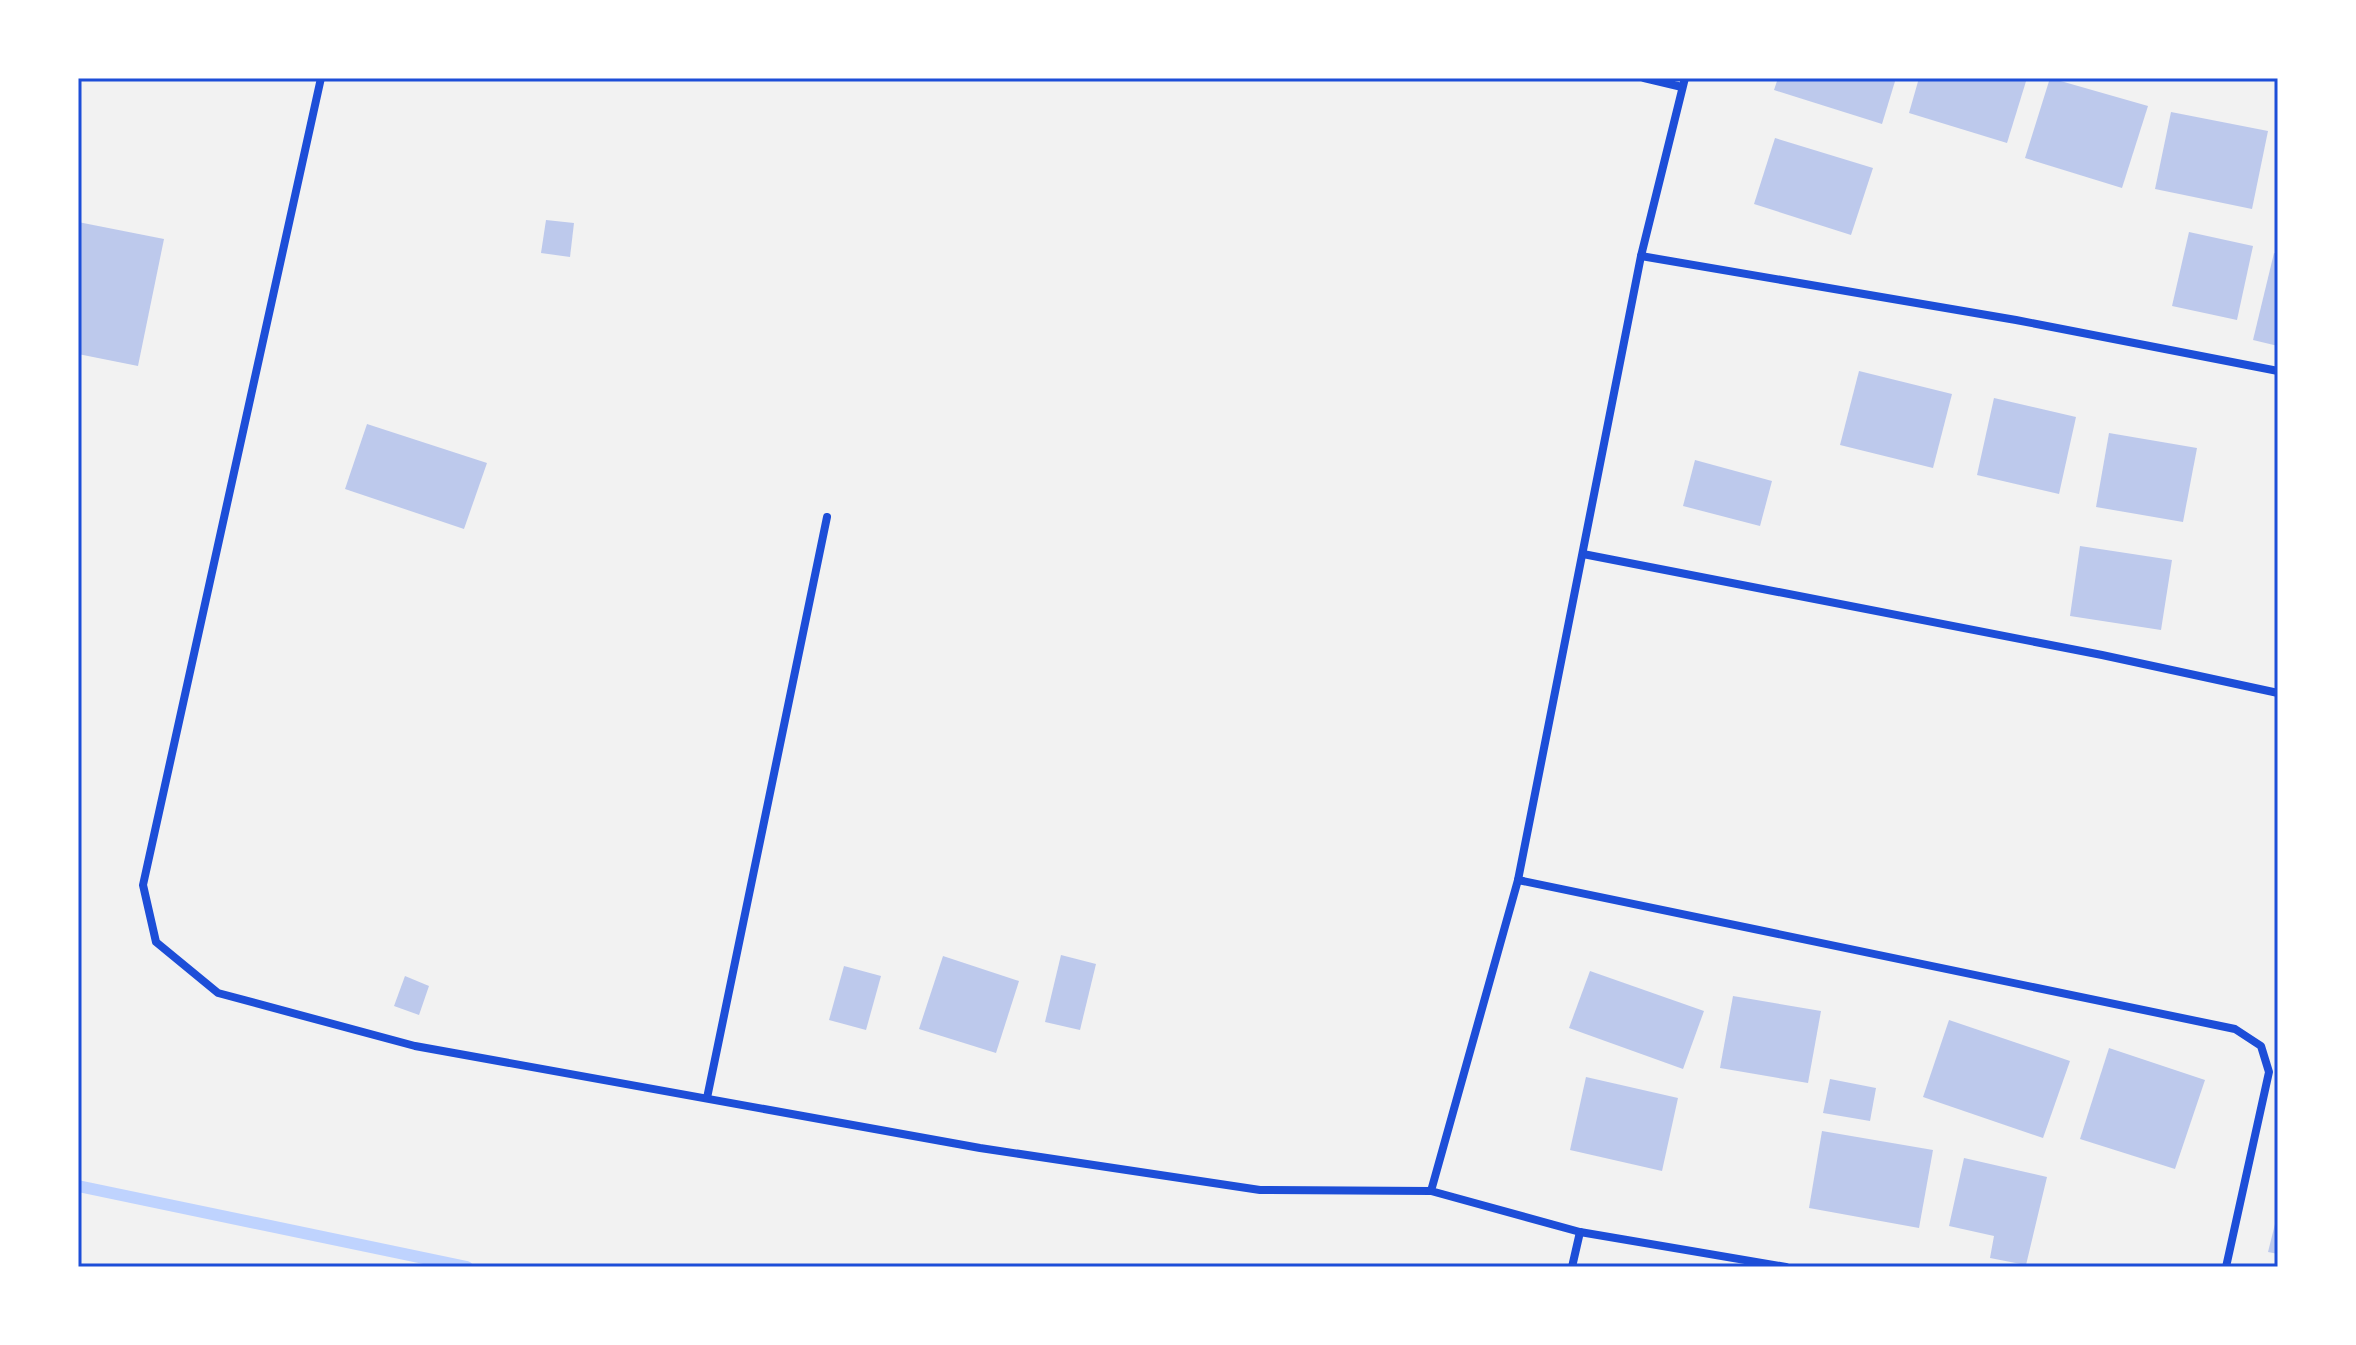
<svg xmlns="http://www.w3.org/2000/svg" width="2356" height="1345" font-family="Lato,sans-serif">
<rect width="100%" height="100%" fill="#f2f2f2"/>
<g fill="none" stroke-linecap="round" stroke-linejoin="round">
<polyline stroke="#bfd3fe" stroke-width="12" points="78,1186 467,1267"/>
</g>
<g fill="#bdc9ec">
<polygon points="1778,78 1896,78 1882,124 1774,90"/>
<polygon points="1919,78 2027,78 2007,143 1909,113"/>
<polygon points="2050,78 2148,106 2122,188 2025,158"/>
<polygon points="2171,112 2268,131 2252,209 2155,189"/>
<polygon points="1775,138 1873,168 1851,235 1754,204"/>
<polygon points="546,220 574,223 570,257 541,253"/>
<polygon points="78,222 164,239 138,366 78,354"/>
<polygon points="2189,232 2253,246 2237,320 2172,306"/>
<polygon points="2274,253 2278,254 2278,346 2253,340"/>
<polygon points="1859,371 1952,394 1933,468 1840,445"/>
<polygon points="1994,398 2076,417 2059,494 1977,475"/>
<polygon points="367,424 487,463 464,529 345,489"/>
<polygon points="2109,433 2197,448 2183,522 2096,507"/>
<polygon points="1695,460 1772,481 1760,526 1683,506"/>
<polygon points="2080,546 2172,560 2161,630 2070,616"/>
<polygon points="1061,955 1096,964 1080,1030 1045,1022"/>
<polygon points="943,956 1019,981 996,1053 919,1029"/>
<polygon points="844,966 881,976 866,1030 829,1020"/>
<polygon points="1590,971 1704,1011 1683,1069 1569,1028"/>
<polygon points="405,976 429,986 419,1015 394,1006"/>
<polygon points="1733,996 1821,1011 1808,1083 1720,1068"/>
<polygon points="1949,1020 2070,1061 2043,1138 1923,1097"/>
<polygon points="2109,1048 2205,1080 2175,1169 2080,1139"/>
<polygon points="1586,1077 1678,1098 1662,1171 1570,1150"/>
<polygon points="1830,1079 1876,1088 1870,1121 1823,1113"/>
<polygon points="1822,1131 1933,1150 1919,1228 1809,1208"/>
<polygon points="1964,1158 2047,1177 2026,1265 1990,1258 1994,1236 1949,1226"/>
<polygon points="2277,1216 2278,1216 2278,1254 2268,1252"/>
</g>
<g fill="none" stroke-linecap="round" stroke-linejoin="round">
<g stroke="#1d4ed8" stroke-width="8">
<polyline points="321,78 143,885 156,942 218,993 415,1046 980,1148 1260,1190 1431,1191"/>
<polyline points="1644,78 1682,87"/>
<polyline points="1685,78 1641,256 1518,880 1431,1191 1580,1232 1786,1267"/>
<polyline points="1641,256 2016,320 2278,371"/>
<polyline points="1583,554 2102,655 2278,693"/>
<polyline points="1518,880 2235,1029 2261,1046 2269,1072 2226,1267"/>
<polyline points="707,1098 827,517"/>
<polyline points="1572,1267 1580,1232"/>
</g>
</g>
<rect width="2356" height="1345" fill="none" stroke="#ffffff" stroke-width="160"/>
<rect x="80" y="80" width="2196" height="1185" fill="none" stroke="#1d4ed8" stroke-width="3"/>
</svg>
